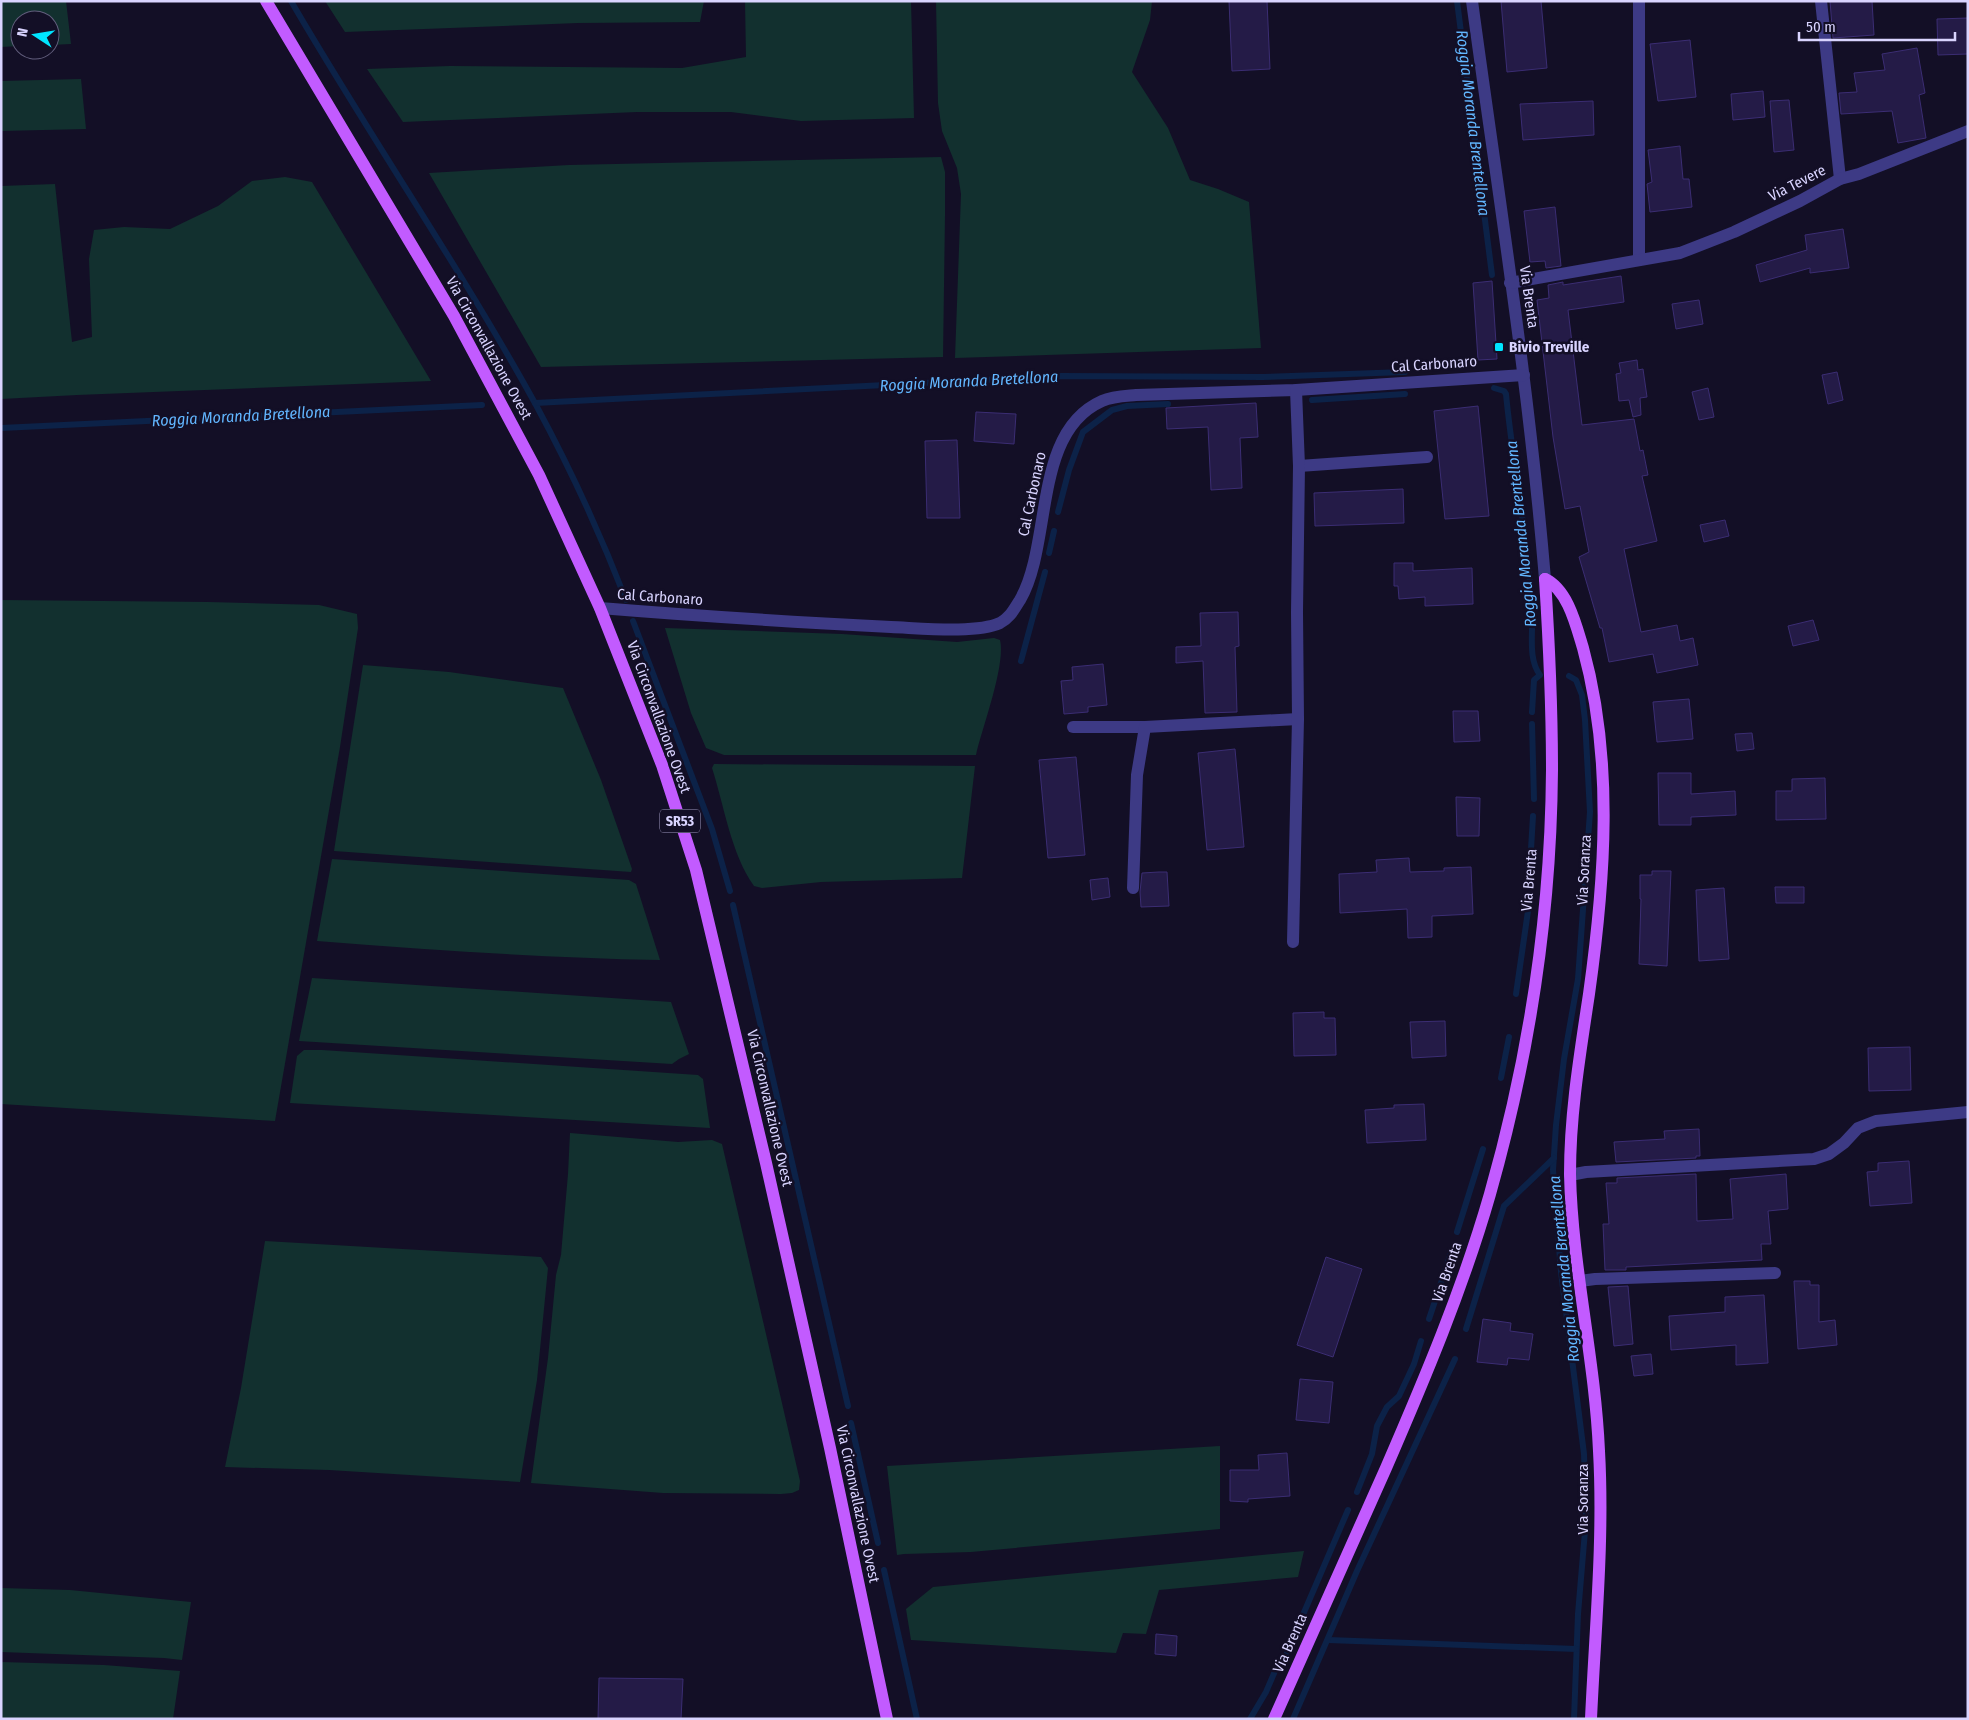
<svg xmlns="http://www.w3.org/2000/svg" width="1969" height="1720" font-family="'Fira Sans Condensed',sans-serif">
<rect width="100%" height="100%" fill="#130f26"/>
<g fill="#12302f">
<polygon points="1,1 66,1 71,44 50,45 50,20 20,20 20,46 1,47"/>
<polygon points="325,1 704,1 700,22 578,23 345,32"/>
<polygon points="745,1 911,1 914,118 801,121 731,112 637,112 403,122 367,69 450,66 682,68 746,57"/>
<polygon points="936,1 1152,1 1150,20 1132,72 1168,128 1190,180 1218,189 1249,202 1261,348 955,358 961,194 957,168 942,131 938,103"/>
<polygon points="81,79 86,129 1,131 1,81"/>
<polygon points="941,157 945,172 945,214 943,357 541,367 429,173 569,165"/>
<polygon points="285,177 312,182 431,381 77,395 1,399 1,186 55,184 72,342 92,337 89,259 94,230 124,227 170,229 218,206 252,181"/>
<polygon points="1,600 208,602 319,605 357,614 358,628 340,747 275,1121 1,1104"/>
<path d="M665,628L842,634L957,642L994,638L1000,640C1006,665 982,728 976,755H724L706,748L691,713Z"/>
<polygon points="363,665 449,672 563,688 601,780 632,869 631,872 334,851"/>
<path d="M714,764L975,766L962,878L821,882L762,888L754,886C731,854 724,805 712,768Z"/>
<path d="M332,859L629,880L636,884L660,960C546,958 431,950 317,941Z"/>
<polygon points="312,978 671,1002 689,1054 679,1059 672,1064 299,1041"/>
<polygon points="304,1050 322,1050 698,1075 703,1079 710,1128 290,1103 297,1056"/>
<polygon points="570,1133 678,1142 712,1140 722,1144 800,1481 799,1490 792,1493 781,1494 663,1493 531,1483 548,1358 556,1275 561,1255 568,1174"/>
<polygon points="265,1241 541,1257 548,1268 537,1380 520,1482 329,1470 225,1467 241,1388"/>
<polygon points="1220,1446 1220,1529 971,1552 904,1554 897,1555 887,1466"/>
<polygon points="1304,1551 1298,1577 1159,1590 1146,1634 1123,1633 1116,1653 911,1640 906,1609 933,1587"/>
<polygon points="1,1588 70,1590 191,1602 182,1660 164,1658 1,1652"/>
<polygon points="1,1662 104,1665 180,1671 173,1719 1,1719"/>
</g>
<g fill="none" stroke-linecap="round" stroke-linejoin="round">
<g stroke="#0c2248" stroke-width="6">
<path d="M291,1C370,137 460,267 536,405C570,468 600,533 626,600"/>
<polyline points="1457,1 1492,275"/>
<path d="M1494,388L1504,391L1506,394C1513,468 1529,541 1532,615C1533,635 1528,659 1540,675L1534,680L1532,712"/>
<polyline points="1312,400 1405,394"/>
<polyline points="535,403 1062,376 1263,377 1405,372"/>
<polyline points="1,428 482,405"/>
<polyline points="1058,512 1069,470 1083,432 1112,410 1127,406 1168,404"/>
<polyline points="1049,553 1054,531"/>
<polyline points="633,621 712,829 730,891"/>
<polyline points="1021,661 1045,572"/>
<polyline points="1569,676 1576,680 1582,695 1585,720 1590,812 1578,979 1564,1059 1556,1125 1553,1170 1561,1272 1584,1454 1586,1519 1578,1614 1574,1719"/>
<polyline points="1532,724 1534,799"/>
<polyline points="1530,866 1533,816"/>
<polyline points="733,905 848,1406"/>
<polyline points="1516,994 1528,911"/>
<polyline points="1501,1078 1509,1037"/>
<polyline points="1457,1232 1483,1149"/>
<polyline points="1429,1319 1451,1253"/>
<polyline points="1466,1329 1504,1206 1554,1158"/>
<polyline points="851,1423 878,1543"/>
<polyline points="1357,1492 1372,1454 1377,1426 1387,1407 1399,1396 1414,1364 1421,1341"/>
<polyline points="884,1570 917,1719"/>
<polyline points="1328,1640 1576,1649"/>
<polyline points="1287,1652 1348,1510"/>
<polyline points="1250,1719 1266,1692 1275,1671"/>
<polyline points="1293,1719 1357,1571 1455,1359"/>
</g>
</g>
<g fill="#241b47" stroke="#3b2d73">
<polygon points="1229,1 1267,1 1270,69 1232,71"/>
<polygon points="1501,1 1541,1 1547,68 1507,72"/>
<polygon points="1830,1 1872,1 1874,35 1833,38"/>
<polygon points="1968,18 1968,54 1938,55 1937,19"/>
<polygon points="1690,40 1696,97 1658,101 1650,44"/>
<polygon points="1917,48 1925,93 1919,95 1926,138 1898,143 1892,111 1841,114 1839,93 1857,92 1854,73 1885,70 1882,54"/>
<polygon points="1763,91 1765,117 1733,120 1731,94"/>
<polygon points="1789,100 1794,150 1774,152 1770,101"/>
<polygon points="1593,101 1594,135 1523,140 1520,104"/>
<polygon points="1680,146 1683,179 1689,179 1692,207 1650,212 1647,184 1652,182 1648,150"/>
<polygon points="1555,207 1561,266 1546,268 1545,261 1530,262 1524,211"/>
<polygon points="1843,229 1849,268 1810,273 1810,268 1760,282 1756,265 1807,250 1805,235"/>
<polygon points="1621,276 1624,302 1568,310 1582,425 1634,419 1640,451 1643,450 1648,475 1642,476 1657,541 1624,549 1641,632 1677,625 1680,641 1693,638 1698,665 1657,673 1653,654 1609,662 1602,628 1600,628 1579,557 1589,552 1580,506 1565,509 1553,437 1537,300 1549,298 1548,285 1563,282 1563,285"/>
<polygon points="1492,281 1497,359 1478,360 1473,283"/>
<polygon points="1699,300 1703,324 1676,329 1672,304"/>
<polygon points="1637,360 1638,370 1643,369 1647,397 1640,398 1641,415 1633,417 1629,400 1619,401 1616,374 1621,373 1619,363"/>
<polygon points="1837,372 1843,400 1828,404 1822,375"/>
<polygon points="1708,388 1714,417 1699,420 1692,392"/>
<polygon points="1256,403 1258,437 1240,438 1242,488 1211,490 1208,427 1167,429 1166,408"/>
<polygon points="1478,406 1489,516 1445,519 1434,411"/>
<polygon points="976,412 1016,414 1014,444 974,441"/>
<polygon points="957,440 960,518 927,518 925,441"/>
<polygon points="1403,489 1404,523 1315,526 1314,493"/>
<polygon points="1725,520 1729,536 1704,542 1700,525"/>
<polygon points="1394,563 1413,563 1413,571 1472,568 1473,604 1425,606 1425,597 1399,599 1398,586 1394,586"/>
<polygon points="1238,612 1239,646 1235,647 1237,712 1205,713 1203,661 1176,663 1176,647 1201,646 1200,613"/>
<polygon points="1813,620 1819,640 1793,646 1788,626"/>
<polygon points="1103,664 1107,705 1088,707 1088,712 1064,714 1061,681 1073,680 1072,667"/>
<polygon points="1689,699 1693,739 1657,742 1653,702"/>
<polygon points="1453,711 1478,711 1480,741 1454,742"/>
<polygon points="1752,733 1754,749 1737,751 1735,734"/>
<polygon points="1235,749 1244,847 1207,850 1198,753"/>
<polygon points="1076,757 1085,855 1048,858 1039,760"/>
<polygon points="1658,773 1691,773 1691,794 1735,791 1736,815 1691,817 1691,825 1659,825"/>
<polygon points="1825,778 1826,819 1776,820 1776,791 1792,791 1792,779"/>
<polygon points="1456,797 1480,798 1479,836 1457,836"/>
<polygon points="1409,858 1410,872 1444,871 1444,868 1471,867 1473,914 1432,916 1432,937 1408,938 1407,909 1340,913 1339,874 1377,872 1376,860"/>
<polygon points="1652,871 1671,871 1667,966 1639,964 1641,899 1640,899 1640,875 1652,875"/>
<polygon points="1159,872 1167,872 1169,906 1141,907 1140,892 1142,873"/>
<polygon points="1108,878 1110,897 1092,900 1090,880"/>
<polygon points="1775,887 1804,887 1804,903 1776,903"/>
<polygon points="1724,888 1729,959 1699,961 1696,890"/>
<polygon points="1324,1012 1324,1018 1335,1018 1336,1055 1294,1056 1293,1013"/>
<polygon points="1445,1021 1446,1056 1412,1058 1410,1022"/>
<polygon points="1910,1047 1911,1090 1869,1091 1868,1048"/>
<polygon points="1424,1104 1426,1140 1367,1143 1365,1110 1394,1108 1394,1105"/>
<polygon points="1699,1129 1700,1156 1696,1156 1696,1158 1616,1162 1614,1142 1665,1139 1664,1131"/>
<polygon points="1909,1161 1912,1203 1870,1206 1867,1172 1878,1171 1878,1163"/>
<polygon points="1696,1174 1697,1221 1733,1219 1730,1179 1786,1174 1788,1209 1768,1211 1771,1244 1761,1244 1762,1260 1626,1267 1626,1270 1605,1270 1603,1224 1609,1224 1606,1183 1617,1183 1617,1178"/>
<polygon points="1326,1257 1362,1269 1333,1357 1297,1345"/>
<polygon points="1794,1281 1810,1281 1810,1285 1819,1285 1819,1322 1835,1320 1837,1345 1798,1349"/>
<polygon points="1628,1286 1633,1344 1614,1346 1608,1287"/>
<polygon points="1764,1295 1768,1363 1736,1365 1736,1345 1671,1350 1669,1316 1725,1312 1725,1297"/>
<polygon points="1483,1319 1511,1323 1510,1331 1533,1334 1529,1360 1508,1358 1507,1365 1477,1362"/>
<polygon points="1651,1354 1653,1374 1634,1376 1631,1356"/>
<polygon points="1300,1379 1333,1382 1329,1423 1296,1420"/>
<polygon points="1287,1453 1290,1496 1248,1499 1248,1502 1230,1501 1230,1470 1259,1470 1258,1455"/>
<polygon points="1156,1634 1177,1636 1176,1656 1155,1654"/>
<polygon points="599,1678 683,1679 681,1719 598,1719"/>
</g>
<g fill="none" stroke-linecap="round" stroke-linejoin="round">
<g stroke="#3d3a85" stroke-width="12">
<path d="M1472,1C1498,193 1529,385 1545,579"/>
<polyline points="1639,1 1639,260"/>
<polyline points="1821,1 1840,179"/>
<polyline points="1510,283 1680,253 1734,232 1800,201 1840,179 1859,174 1968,131"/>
<polyline points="1299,466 1427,457"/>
<path d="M600,608C697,616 794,622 891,627C919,628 976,634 1000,623C1010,618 1014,609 1020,600C1053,543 1032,432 1102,401C1113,396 1125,396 1136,395L1296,390L1524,375"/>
<polyline points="1073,727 1145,727"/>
<polyline points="1133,888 1137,775 1145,727 1298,719"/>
<polyline points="1293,942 1298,719 1297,612 1299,466 1296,390"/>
<polyline points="1570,1175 1586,1172 1814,1159 1829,1154 1844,1143 1858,1128 1876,1121 1968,1112"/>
<polyline points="1580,1281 1595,1279 1775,1273"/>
</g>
<g stroke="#c25bff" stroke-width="12">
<polyline points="266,1 454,316 539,475 600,608 662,765 696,870 766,1163 830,1448 887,1719"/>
<path d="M1545,579C1568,590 1576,625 1583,648C1614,760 1605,880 1589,994C1580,1054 1570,1113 1570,1174C1572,1267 1595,1358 1599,1451C1604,1540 1595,1630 1591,1719"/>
<path d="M1274,1719C1311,1635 1349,1552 1386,1468C1425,1378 1463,1288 1490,1194C1529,1057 1551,912 1552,770C1552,706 1549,642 1545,579"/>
</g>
</g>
<rect fill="#00e5ff" stroke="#130f26" stroke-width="2" x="1494" y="342" width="10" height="10" rx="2.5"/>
<g text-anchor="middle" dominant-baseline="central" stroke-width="5" stroke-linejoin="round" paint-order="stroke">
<rect fill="#130f26" stroke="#9e99be" stroke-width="1" x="660" y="809.5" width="40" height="23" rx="4"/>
<g font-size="14" font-weight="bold" fill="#d9d4ff">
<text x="680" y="821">SR53</text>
</g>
<g font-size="15" fill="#d9d4ff" stroke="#130f26">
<text transform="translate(1797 183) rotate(-27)">Via Tevere</text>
<text transform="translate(1529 297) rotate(82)">Via Brenta</text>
<text transform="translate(489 348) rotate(61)">Via Circonvallazione Ovest</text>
<text transform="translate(1434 364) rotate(-4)">Cal Carbonaro</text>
<text transform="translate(1032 494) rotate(-78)">Cal Carbonaro</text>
<text transform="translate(660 597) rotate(4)">Cal Carbonaro</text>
<text transform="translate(659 717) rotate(70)">Via Circonvallazione Ovest</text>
<text transform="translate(1584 870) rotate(-87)">Via Soranza</text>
<text transform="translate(1529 880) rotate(-85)">Via Brenta</text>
<text transform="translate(770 1108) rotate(77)">Via Circonvallazione Ovest</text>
<text transform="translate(1447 1272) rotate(-71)">Via Brenta</text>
<text transform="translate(1583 1499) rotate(-90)">Via Soranza</text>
<text transform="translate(858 1504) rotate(78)">Via Circonvallazione Ovest</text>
<text transform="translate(1290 1643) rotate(-66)">Via Brenta</text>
</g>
<g font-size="15" font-weight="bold" fill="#d9d4ff" stroke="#130f26" text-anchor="start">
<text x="1509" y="347">Bivio Treville</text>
</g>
<g font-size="16" font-style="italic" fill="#62b6ff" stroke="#130f26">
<text transform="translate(1473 123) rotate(83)">Roggia Moranda Brentellona</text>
<text transform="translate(969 381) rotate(-3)">Roggia Moranda Bretellona</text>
<text transform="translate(241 416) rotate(-3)">Roggia Moranda Bretellona</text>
<text transform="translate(1521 534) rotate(-96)">Roggia Moranda Brentellona</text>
<text transform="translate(1564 1269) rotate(-96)">Roggia Moranda Brentellona</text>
</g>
</g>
<rect width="1969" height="1720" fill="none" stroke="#d9d4ff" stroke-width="5"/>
<g transform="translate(35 35) rotate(282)"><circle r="24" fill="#130f26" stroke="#625e7d"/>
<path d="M0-4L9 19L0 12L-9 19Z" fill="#00e5ff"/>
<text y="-8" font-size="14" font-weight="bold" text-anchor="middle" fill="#d9d4ff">N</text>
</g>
<path d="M1799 32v8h156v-8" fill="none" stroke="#d9d4ff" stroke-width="2.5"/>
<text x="1806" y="32" font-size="15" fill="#d9d4ff" stroke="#130f26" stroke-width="4" paint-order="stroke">50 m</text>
</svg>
